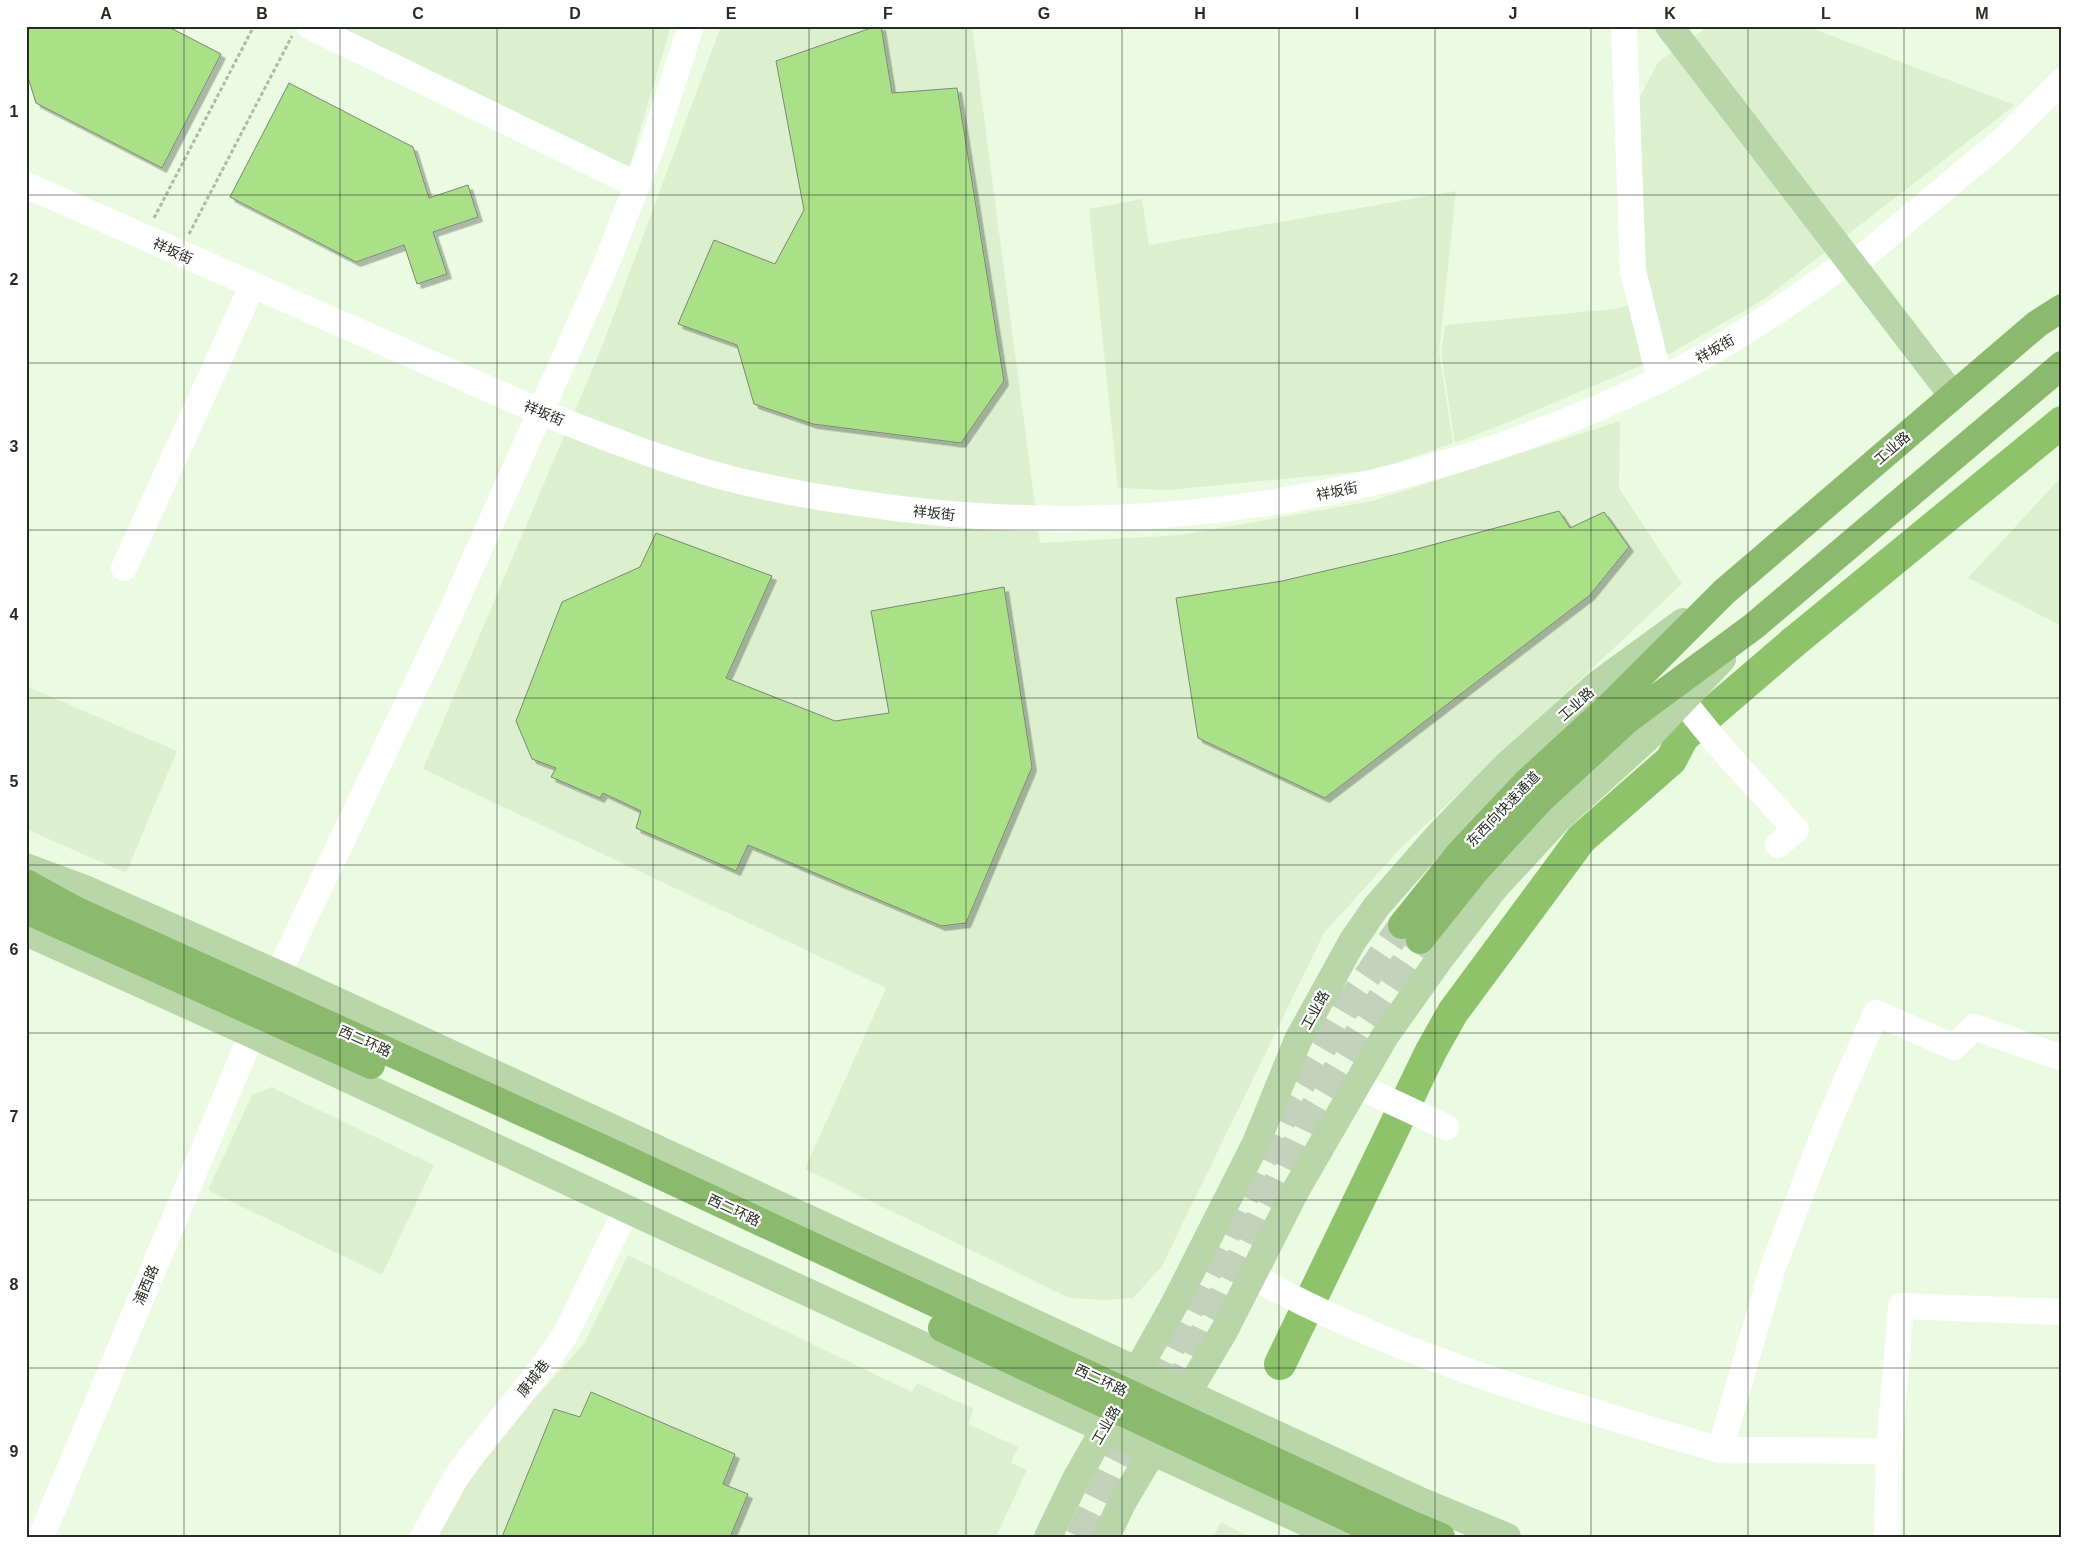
<svg xmlns="http://www.w3.org/2000/svg" width="2088" height="1563" font-family="Arial,'Noto Sans SC',sans-serif">
<defs>
<filter id="shadow"><feDropShadow dx="4.5" dy="4.5" stdDeviation="0" flood-color="#0004"/></filter>
</defs>
<rect width="100%" height="100%" fill="#ebfbe2"/>
<g fill="#dcf0d0">
<polygon points="338,26 671,26 629,168"/>
<polygon points="721,26 972,26 1040,543 1181,535 1372,501 1620,421 1619,488 1682,584 1400,849 1324,933 1162,1266 1133,1298 1105,1300 1069,1298 805,1169 886,988 423,769 603,344"/>
<polygon points="1709,26 1806,26 2015,105 1763,300 1671,353 1509,422 1455,443 1441,353 1445,325 1614,309 1644,301 1633,110 1658,62"/>
<polygon points="1456,191 1439,352 1453,443 1376,470 1169,490 1118,488 1089,209 1142,199 1149,245"/>
<polygon points="2062,476 2062,626 1968,578"/>
<polygon points="26,686 177,751 126,873 26,829"/>
<polygon points="271,1087 434,1165 382,1275 208,1190 252,1095"/>
<polygon points="628,1255 912,1392 917,1383 974,1409 968,1424 1018,1447 1011,1463 1027,1470 996,1537 442,1537 433,1532 481,1457 584,1344"/>
<polygon points="1221,1522 1250,1537 1213,1537"/>
</g>
<g fill="none" stroke-linecap="round" stroke-linejoin="round">
<polyline stroke="#8ec36c" stroke-width="32" points="1280,1364 1431,1051 1453,1012 1581,839 1671,760 1683,737 1796,640 2062,422"/>
</g>
<g fill="#aae188" stroke="#7b8973" filter="url(#shadow)">
<polygon points="26,26 167,26 221,54 162,168 36,103 26,71"/>
<polygon points="877,26 881,26 892,93 957,88 1004,381 961,443 813,424 754,404 737,345 678,324 714,240 775,264 804,210 776,61"/>
<polygon points="289,83 413,147 429,198 468,185 478,217 433,232 447,274 417,284 404,245 356,262 230,197"/>
<polygon points="1559,511 1570,528 1604,512 1629,547 1590,595 1325,798 1198,738 1176,598 1282,581 1402,553"/>
<polygon points="656,533 772,576 726,678 835,721 889,713 871,611 1004,587 1032,767 966,923 941,926 748,845 736,871 636,828 641,811 603,793 600,798 551,777 556,768 532,759 516,721 562,602 640,567"/>
<polygon points="591,1392 735,1454 723,1484 748,1494 730,1537 502,1537 554,1409 580,1417"/>
</g>
<g fill="none" stroke-linecap="round" stroke-linejoin="round">
<g stroke="#c4d2bc" stroke-width="28" stroke-dasharray="28 14" stroke-linecap="butt">
<polyline points="1174,1394 1312,1111 1364,1024 1420,940"/>
<polyline points="1079,1537 1292,1100 1344,1011 1402,925"/>
</g>
<g stroke="#aebba7" stroke-width="3" stroke-dasharray="4 2.5" stroke-linecap="butt">
<polyline points="154,218 254,26"/>
<polyline points="189,234 292,36"/>
</g>
<g stroke="#fff" stroke-width="26">
<polyline points="309,26 637,185"/>
<polyline points="1624,26 1633,271 1660,380"/>
<path d="M26,185L539,411C595,434 651,456 709,473C755,486 803,495 851,502C1131,546 1414,502 1667,376C1731,344 1791,303 1848,261"/>
<polyline points="1865,255 2005,138 2062,81"/>
<polyline points="124,568 252,286"/>
<polyline points="1682,700 1722,749 1796,830 1778,845"/>
<polyline points="278,974 451,612 605,267 652,146 691,26"/>
<polyline points="1356,1085 1446,1127"/>
<path d="M1252,1276C1352,1332 1462,1371 1571,1405C1621,1420 1670,1436 1720,1450L1773,1267L1826,1128L1876,1013L1954,1047L1974,1027L2062,1058"/>
<polyline points="1720,1450 1889,1451 1887,1537"/>
<polyline points="1889,1451 1901,1306 2062,1312"/>
<polyline points="41,1537 252,1034"/>
<polyline points="423,1537 455,1479 470,1458 545,1364 565,1335 627,1209"/>
</g>
<g stroke="#b9d6a8" stroke-width="28">
<polyline points="1669,26 1953,396"/>
<polyline points="26,867 85,889 278,974 1420,1501 1507,1537"/>
<polyline points="26,932 252,1034 627,1209 1338,1537"/>
<polyline points="1048,1537 1076,1479 1174,1305 1256,1143 1298,1040 1352,942 1376,907 1439,835 1506,766 1598,684 1683,622"/>
<polyline points="1106,1537 1122,1503 1224,1331 1297,1188 1385,1036 1439,960 1496,886 1559,818 1645,740 1722,659"/>
</g>
<g stroke="#8bba6e" stroke-width="28">
<polyline points="26,883 75,910 608,1151 1410,1524 1441,1537"/>
<polyline points="26,910 371,1065"/>
<polyline points="1402,925 1459,854 1525,784 1614,702 1724,592 2037,324 2062,308"/>
<polyline points="1420,940 1476,870 1540,800 1627,720 1754,626 2062,365"/>
<polyline points="942,1328 1389,1537"/>
</g>
</g>
<path fill="none" stroke="#262c23" stroke-width="1" stroke-opacity="0.55" d="M184,26V1537M340,26V1537M497,26V1537M653,26V1537M809,26V1537M966,26V1537M1122,26V1537M1279,26V1537M1435,26V1537M1591,26V1537M1748,26V1537M1904,26V1537M26,195H2062M26,363H2062M26,530H2062M26,698H2062M26,865H2062M26,1033H2062M26,1200H2062M26,1368H2062"/>
<g text-anchor="middle" dominant-baseline="central" stroke-width="4.5" stroke-linejoin="round" paint-order="stroke">
<g font-size="14" fill="#262c23" stroke="#fff">
<text transform="translate(173 251) rotate(24)">祥坂街</text>
<text transform="translate(1715 349) rotate(-30)">祥坂街</text>
<text transform="translate(544 413) rotate(23)">祥坂街</text>
<text transform="translate(1892 448) rotate(-41)">工业路</text>
<text transform="translate(1337 491) rotate(-11)">祥坂街</text>
<text transform="translate(934 513) rotate(6)">祥坂街</text>
<text transform="translate(1576 704) rotate(-42)">工业路</text>
<text transform="translate(1503 809) rotate(-46)">东西向快速通道</text>
<text transform="translate(1315 1010) rotate(-61)">工业路</text>
<text transform="translate(365 1041) rotate(24)">西二环路</text>
<text transform="translate(734 1210) rotate(25)">西二环路</text>
<text transform="translate(146 1285) rotate(-67)">浦西路</text>
<text transform="translate(533 1378) rotate(-52)">康城巷</text>
<text transform="translate(1101 1380) rotate(25)">西二环路</text>
<text transform="translate(1106 1425) rotate(-60)">工业路</text>
</g>
</g>
<rect width="2088" height="1563" fill="none" stroke="#ffffff" stroke-width="55"/>
<rect x="28" y="28" width="2032" height="1508" fill="none" stroke="#262c23" stroke-width="2"/>
<g font-size="16" text-anchor="middle" font-weight="bold" fill="#262c23">
<text x="106" y="19">A</text>
<text x="262" y="19">B</text>
<text x="418" y="19">C</text>
<text x="575" y="19">D</text>
<text x="731" y="19">E</text>
<text x="888" y="19">F</text>
<text x="1044" y="19">G</text>
<text x="1200" y="19">H</text>
<text x="1357" y="19">I</text>
<text x="1513" y="19">J</text>
<text x="1670" y="19">K</text>
<text x="1826" y="19">L</text>
<text x="1982" y="19">M</text>
<text x="14" y="117">1</text>
<text x="14" y="285">2</text>
<text x="14" y="452">3</text>
<text x="14" y="620">4</text>
<text x="14" y="787">5</text>
<text x="14" y="955">6</text>
<text x="14" y="1122">7</text>
<text x="14" y="1290">8</text>
<text x="14" y="1457">9</text>
</g>
</svg>
